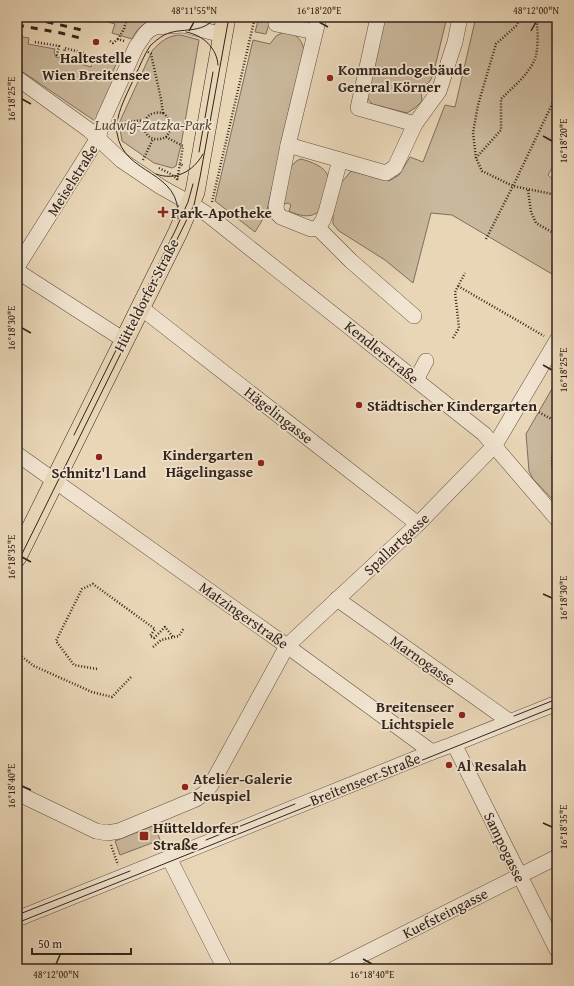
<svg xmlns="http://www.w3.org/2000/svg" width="574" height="986" font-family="'Gentium Book Plus',serif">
<rect width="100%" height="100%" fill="#e9d6b7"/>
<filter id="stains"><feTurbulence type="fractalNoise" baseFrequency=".005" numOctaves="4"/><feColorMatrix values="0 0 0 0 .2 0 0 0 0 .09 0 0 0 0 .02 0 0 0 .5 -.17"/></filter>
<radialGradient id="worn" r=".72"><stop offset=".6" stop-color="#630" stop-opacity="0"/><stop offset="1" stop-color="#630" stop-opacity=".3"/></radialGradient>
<g fill="#cab89c" stroke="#7e6e5c">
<path d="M106,17H204L199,21L194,23C170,21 144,12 132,39L112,33L115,24L105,21Z"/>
<polygon points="259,17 271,17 266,34 255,32"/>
<polygon points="384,17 447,17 433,75 430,81 421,91 422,101 415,108 407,113 372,104 368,99 366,92"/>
<polygon points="476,17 557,17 557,159 548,175 557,183 557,277 452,215 431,213 413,283 385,260 339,231 333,224 333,216 337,188 351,171 389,181 399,175 410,157 423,162 445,105 455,107"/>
<path d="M282,33C295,31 303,40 304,52L266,214L255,232L215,201L253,40L270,44L276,36Z"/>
<path d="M181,35L199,40L181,145L176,166L172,168L154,163L122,141L120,129L121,119L152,51C160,42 168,35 181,35Z"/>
<polygon points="17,36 29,38 28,44 55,49 54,52 56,57 91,67 94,57 112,62 115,53 118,55 119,58 113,71 113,83 95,121 17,68"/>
<path d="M301,159C340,170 329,183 318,212C309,219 298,215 289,211L291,205L288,203L284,204C281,193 287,162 301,159Z"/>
<polygon points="557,380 557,504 533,479 529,471 526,434"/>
<polygon points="155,825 160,840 120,855 115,841"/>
</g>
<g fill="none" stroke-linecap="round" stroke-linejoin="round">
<g stroke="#605042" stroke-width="16">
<g id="minor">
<polyline points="277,17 276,24 315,32"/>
<polyline points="319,17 288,145 276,206 277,213 281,217 311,229 318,228 351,261 414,316"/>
<polyline points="378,17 358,108 415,124"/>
<polyline points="17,78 89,130 121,160 161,187 188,202 207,214 484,434 557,519"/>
<polyline points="288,145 386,173 395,167 415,124 439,91 455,42 460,17"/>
<polyline points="318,228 323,220 326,212 340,160"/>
<polyline points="17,267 98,138 104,118 136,47 145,34 149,30 155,27 183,25 223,35"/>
<polyline points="17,271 124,340"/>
<polyline points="140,307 418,524"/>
<polyline points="416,380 426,361"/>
<polyline points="17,454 287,646 432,752"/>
<polyline points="337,599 509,721"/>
<polyline points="454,744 557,950"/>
<polyline points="17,793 96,831 107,833 119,831 196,799 205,793 211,785 287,646 418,524 495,445 557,340"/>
<polyline points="169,858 225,969"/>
<polyline points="17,919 432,752 454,744 557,703"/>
<polyline points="334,969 557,857"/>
</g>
</g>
<g stroke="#32241b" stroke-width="20">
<polyline id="major" points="17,557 178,232 195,192 226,17"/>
</g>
<g stroke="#32241b" stroke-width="2.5" stroke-dasharray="1 2" stroke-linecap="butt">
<polyline points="87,17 94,19 95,17"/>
<polyline points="520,17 516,26 496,44 478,105 473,133 476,158 482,171 513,186 557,195"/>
<polyline points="110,41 113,43 118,39"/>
<polyline points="124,41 118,39 124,29 127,17"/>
<polyline points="35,42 59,46 57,55 81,61 83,53 65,48 63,55 87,61"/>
<path d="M148,52L151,54L161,99L163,113C135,108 140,149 166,137L183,146L180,164"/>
<path d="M163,113C172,120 173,128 166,137"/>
<polyline points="116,123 145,120"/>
<path d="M476,158L501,130V99C513,87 527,76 534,61C539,52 538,27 536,17"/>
<polyline points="143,160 153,139"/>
<polyline points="159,168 169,173 179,180"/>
<polyline points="177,180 180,164 184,166"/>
<polyline points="528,190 531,212 536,223 557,235"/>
<polyline points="212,202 255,17"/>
<polyline points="486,239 513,186 557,94"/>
<polyline points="458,286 544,336"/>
<polyline points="453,338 459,328 455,292 465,273"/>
<polyline points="531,408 557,422"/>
<path d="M557,440C552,452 549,468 557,479"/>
<polyline points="153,647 161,640 179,636 184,628"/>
<polyline points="17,653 34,666 92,692 112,697 132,676"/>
<polyline points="97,669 74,665 56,641 82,589 93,584 155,629 150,636 154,638 165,627 174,638"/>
<polyline points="183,832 184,834"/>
<polyline points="111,845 118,865"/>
</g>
<use href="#minor" stroke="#f1e4d0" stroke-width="15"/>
<use href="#major" stroke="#e9d6b7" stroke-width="19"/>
<g stroke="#32241b" stroke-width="1">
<path d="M186,32C203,35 217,48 218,65"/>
<polyline points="199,152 213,72"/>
<path d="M156,174C175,181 193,172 203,154"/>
<path d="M178,219C182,169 123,176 117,133C116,128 116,123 118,118C121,104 129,90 135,76C140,66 144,55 150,46C154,42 159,38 164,35C183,26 199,36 217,17"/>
<polyline points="74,435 176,229 188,202 193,184"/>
<polyline points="17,564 194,205 200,177 229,17"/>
<polyline points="514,716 557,699"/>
<polyline points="206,840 295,804"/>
<polyline points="17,915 130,871"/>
<polyline points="17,923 557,706"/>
</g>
<g stroke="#32241b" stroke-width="3" stroke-dasharray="7 7" stroke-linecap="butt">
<polyline points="19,17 31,18 86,31"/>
<polyline points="17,25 61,33 84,39"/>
</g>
</g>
<path fill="none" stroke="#32241b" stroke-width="1.5" d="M319,22L328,27M189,31L194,22M531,31L536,22M22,99L31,104M543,136L552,141M22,328L31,333M543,365L552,370M22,557L31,562M543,594L552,598M22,786L31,790M543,823L552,827M363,959L372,964M56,964L60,955"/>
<g fill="#8f2418" stroke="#f1e4d0" stroke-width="1.5">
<circle cx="96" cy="42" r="4"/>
<circle cx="330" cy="78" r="4"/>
<path d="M161 206h4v4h4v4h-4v4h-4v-4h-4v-4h4z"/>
<circle cx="359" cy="405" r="4"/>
<circle cx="99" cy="457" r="4"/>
<circle cx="261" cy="463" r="4"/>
<circle cx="462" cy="715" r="4"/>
<circle cx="449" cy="765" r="4"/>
<circle cx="185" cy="787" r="4"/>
<rect x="139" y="831" width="10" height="10" rx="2"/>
</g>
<g text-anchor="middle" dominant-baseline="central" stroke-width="3.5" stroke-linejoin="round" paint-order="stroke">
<g font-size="15" font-weight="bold" fill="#32241b" stroke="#f1e4d0" text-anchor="start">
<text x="96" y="57" text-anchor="middle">Haltestelle<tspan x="96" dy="17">Wien Breitensee</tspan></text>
<text x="338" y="69">Kommandogebäude<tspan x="338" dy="17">General Körner</tspan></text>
<text x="171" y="212">Park-Apotheke</text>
<text x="367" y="405">Städtischer Kindergarten</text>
<text x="253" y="454" text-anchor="end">Kindergarten<tspan x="253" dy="17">Hägelingasse</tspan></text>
<text x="99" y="472" text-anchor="middle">Schnitz'l Land</text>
<text x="454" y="706" text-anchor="end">Breitenseer<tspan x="454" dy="17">Lichtspiele</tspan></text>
<text x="457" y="765">Al Resalah</text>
<text x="193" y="778">Atelier-Galerie<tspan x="193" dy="17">Neuspiel</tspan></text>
<text x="153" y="827">Hütteldorfer<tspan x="153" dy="17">Straße</tspan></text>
</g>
<g font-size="15" font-style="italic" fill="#58493b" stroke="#f1e4d0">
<text x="153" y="124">Ludwig-Zatzka-Park</text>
</g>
<g font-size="15" fill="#32241b" stroke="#f1e4d0">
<text transform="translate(72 180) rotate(-58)">Meiselstraße</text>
<text transform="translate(146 295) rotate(-63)">Hütteldorfer Straße</text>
<text transform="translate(382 352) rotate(39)">Kendlerstraße</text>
<text transform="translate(279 415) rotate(38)">Hägelingasse</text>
<text transform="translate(396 544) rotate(-43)">Spallartgasse</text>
<text transform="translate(244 615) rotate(35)">Matzingerstraße</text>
<text transform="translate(423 660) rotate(35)">Marnogasse</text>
<text transform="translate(365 779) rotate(-22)">Breitenseer Straße</text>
<text transform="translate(505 847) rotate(64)">Sampogasse</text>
<text transform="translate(445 913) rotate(-27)">Kuefsteingasse</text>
</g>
</g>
<rect width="574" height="986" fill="none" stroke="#e9d6b7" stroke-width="44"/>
<path d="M32 948v6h99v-6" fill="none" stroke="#32241b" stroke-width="2"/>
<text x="38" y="948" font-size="12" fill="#32241b" stroke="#f1e4d0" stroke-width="3" paint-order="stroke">50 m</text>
<rect x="22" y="22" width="530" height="942" fill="none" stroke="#32241b" stroke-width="1.5"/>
<g font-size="10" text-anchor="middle" fill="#32241b">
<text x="194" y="14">48°11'55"N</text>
<text x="319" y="14">16°18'20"E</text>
<text x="536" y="14">48°12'00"N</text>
<text transform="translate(11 99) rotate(-90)" y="4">16°18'25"E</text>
<text transform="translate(563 141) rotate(-90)" y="4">16°18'20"E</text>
<text transform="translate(11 328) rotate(-90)" y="4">16°18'30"E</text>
<text transform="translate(563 370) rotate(-90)" y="4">16°18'25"E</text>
<text transform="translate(11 557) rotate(-90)" y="4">16°18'35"E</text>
<text transform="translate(563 598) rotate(-90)" y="4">16°18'30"E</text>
<text transform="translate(11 786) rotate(-90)" y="4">16°18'40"E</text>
<text transform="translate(563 827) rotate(-90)" y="4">16°18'35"E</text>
<text x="56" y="978">48°12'00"N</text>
<text x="372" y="978">16°18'40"E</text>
</g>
<rect width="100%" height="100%" filter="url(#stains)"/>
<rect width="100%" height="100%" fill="url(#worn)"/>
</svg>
